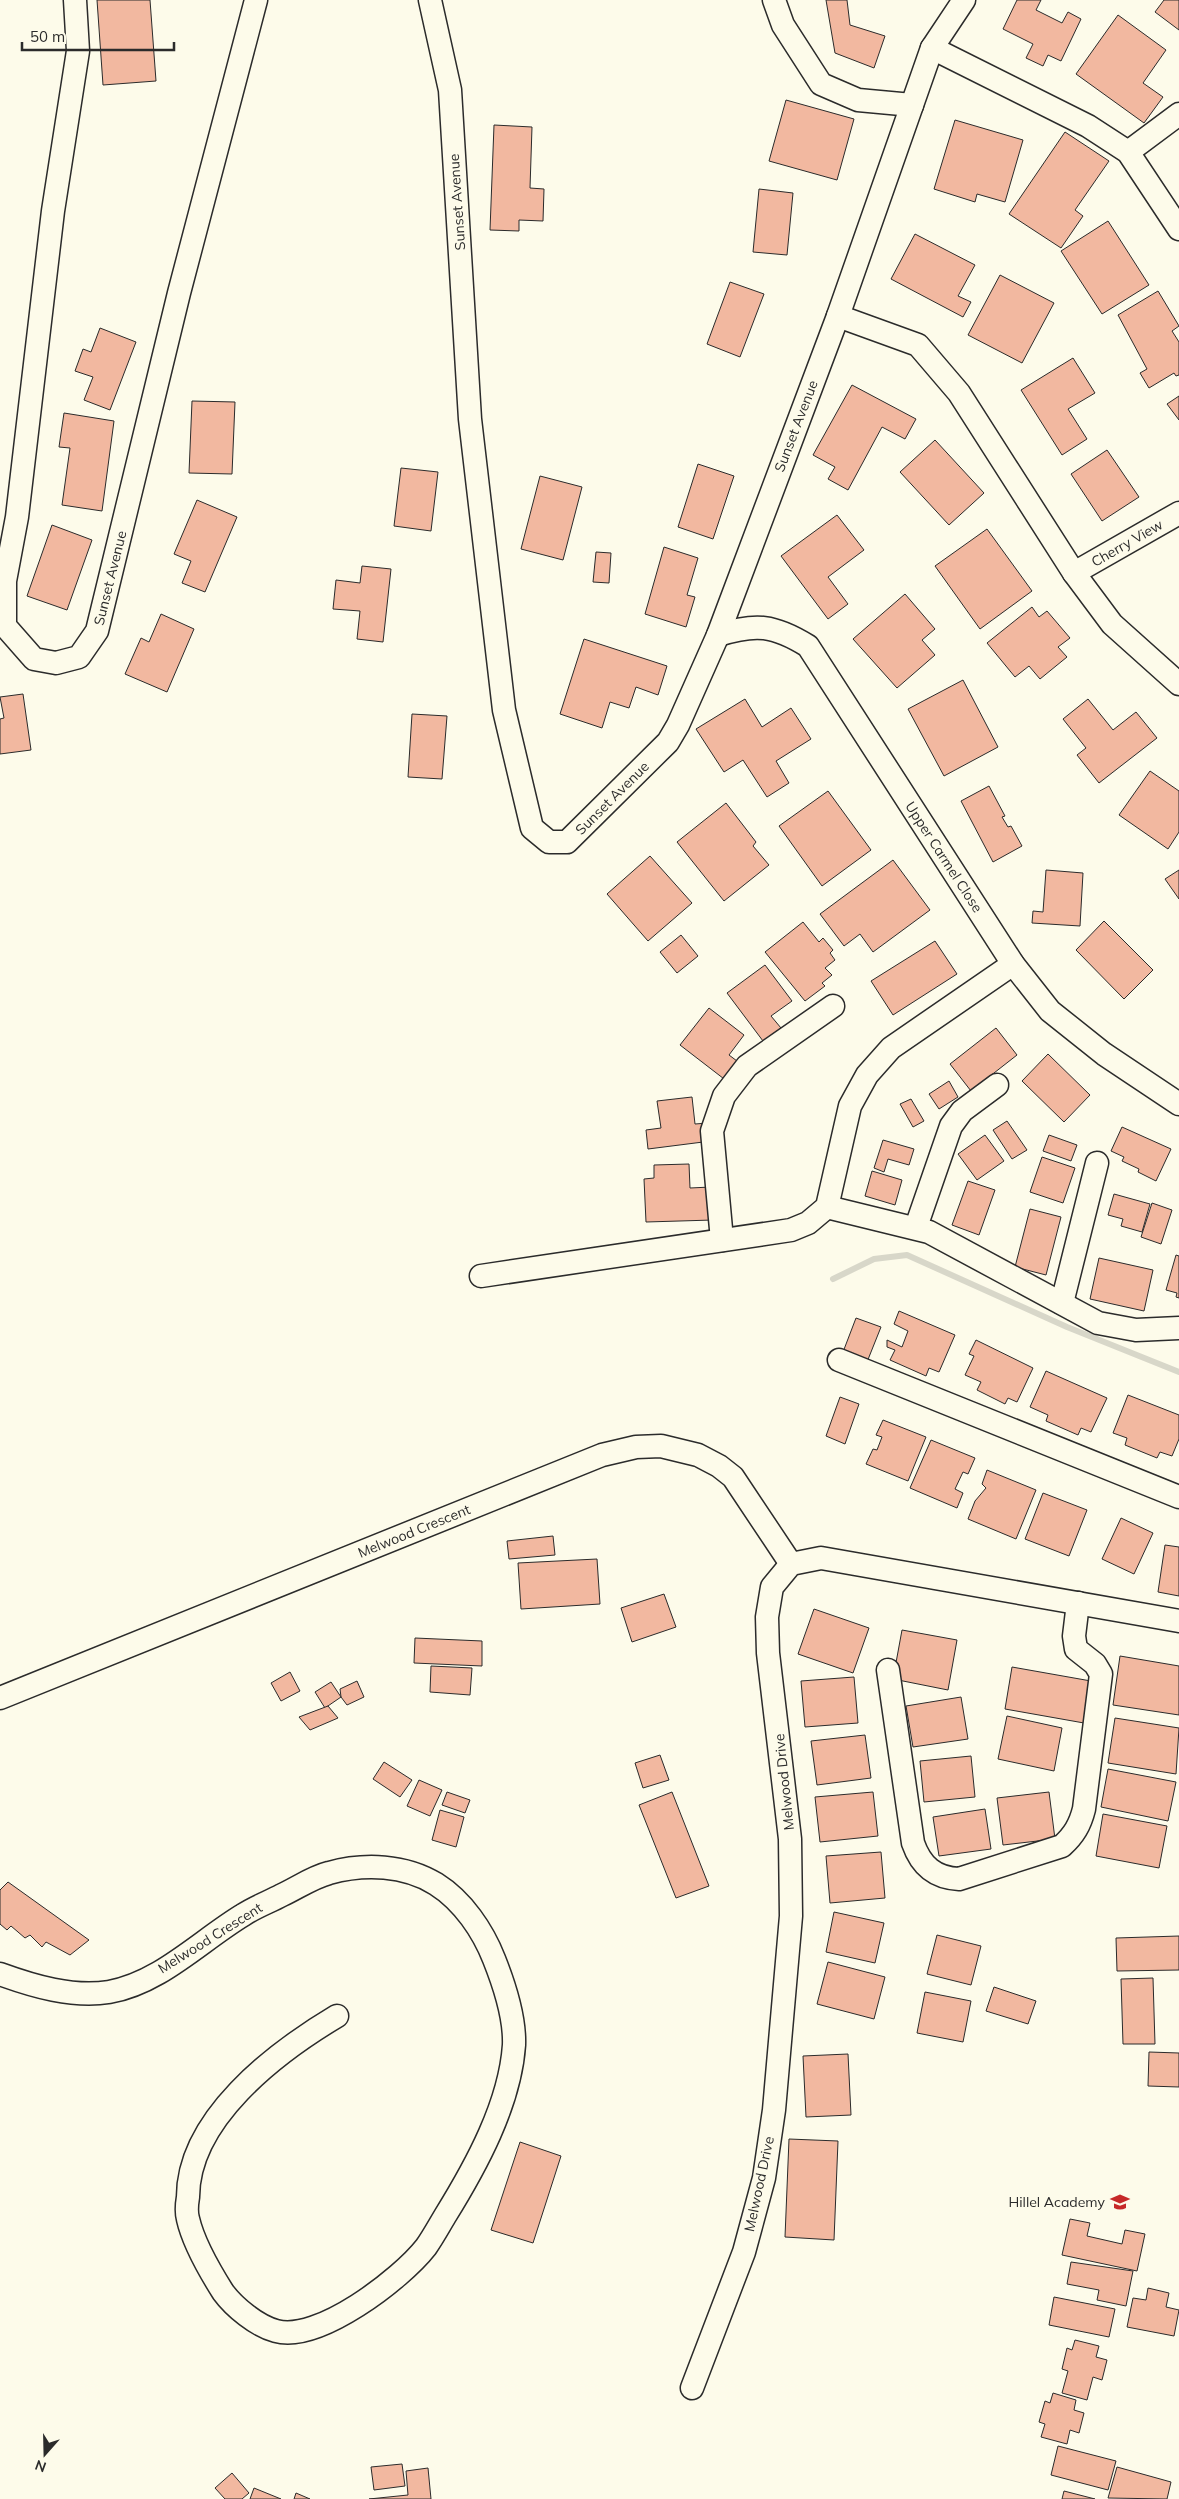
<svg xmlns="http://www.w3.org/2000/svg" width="1179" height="2499" font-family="Mulish,sans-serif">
<rect width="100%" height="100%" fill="#fdfbea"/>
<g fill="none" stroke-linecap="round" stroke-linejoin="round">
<polyline stroke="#d8d7c9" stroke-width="6" points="833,1279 874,1259 907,1255 1067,1327 1179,1372"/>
</g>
<g fill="#f2b8a0" stroke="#2b2b2b">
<polygon points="97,0 150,0 156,81 103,85"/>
<polygon points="826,0 847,0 850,25 885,36 874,68 835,53"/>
<polygon points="1017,0 1041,0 1036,10 1062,23 1068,12 1081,19 1061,61 1048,55 1043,66 1026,58 1033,44 1003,29"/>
<polygon points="1164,0 1179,0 1179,30 1155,12"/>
<polygon points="1118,15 1166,50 1143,83 1163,97 1144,123 1076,74"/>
<polygon points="786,100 854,119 837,180 769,161"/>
<polygon points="955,120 1023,140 1005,202 977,194 975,202 934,189"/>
<polygon points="494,125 532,127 530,188 544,189 543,221 519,220 519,231 490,230"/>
<polygon points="1065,132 1109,161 1075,210 1083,216 1061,248 1009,214"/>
<polygon points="759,189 793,193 787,255 753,252"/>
<polygon points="1108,221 1149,285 1102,314 1061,251"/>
<polygon points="915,234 975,265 958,296 971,302 963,317 891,279"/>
<polygon points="1000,275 1054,303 1022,363 968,335"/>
<polygon points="730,282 764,294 740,357 707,344"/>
<polygon points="1158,291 1179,326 1172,331 1179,342 1179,375 1176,376 1174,373 1149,388 1140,373 1147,369 1118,315"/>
<polygon points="100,328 136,342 110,410 84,400 93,377 75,371 83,349 91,352"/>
<polygon points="1073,358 1095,393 1068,409 1087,439 1062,455 1021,390"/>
<polygon points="852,385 916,419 905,439 882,427 848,490 828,479 835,467 813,455"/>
<polygon points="1179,396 1179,420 1167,404"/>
<polygon points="192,401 235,402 232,474 189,473"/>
<polygon points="64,413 114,421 102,511 62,505 70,448 59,447"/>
<polygon points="935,440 984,493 949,525 900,472"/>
<polygon points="1107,450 1139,497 1102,521 1071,474"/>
<polygon points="698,464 734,476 713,539 678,527"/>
<polygon points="401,468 438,472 431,531 394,526"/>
<polygon points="540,476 582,487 563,560 521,549"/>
<polygon points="197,500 237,517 205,592 182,583 191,561 174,554"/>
<polygon points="837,515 864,550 828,577 848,604 828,619 781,556"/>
<polygon points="52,525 92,540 67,610 27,596"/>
<polygon points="987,529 1032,591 980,629 935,566"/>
<polygon points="664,547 698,558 687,595 695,597 686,627 645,614"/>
<polygon points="596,552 611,553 609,583 593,582"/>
<polygon points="362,566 391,569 383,642 357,639 360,611 333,609 336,580 360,583"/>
<polygon points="905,594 935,629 922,640 935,655 897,688 853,639"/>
<polygon points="1032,607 1039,617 1047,611 1070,638 1058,647 1067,657 1040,679 1029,666 1015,677 987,643"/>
<polygon points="161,614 194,629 167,692 125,674 141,638 149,642"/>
<polygon points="584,639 667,666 658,695 636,687 629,708 610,702 602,728 560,714"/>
<polygon points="963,680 998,747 944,776 908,709"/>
<polygon points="23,694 31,750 0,754 0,719 4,718 0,697"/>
<polygon points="745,699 762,727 791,708 811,739 776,761 789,783 767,797 743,760 724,772 696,729"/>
<polygon points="1088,699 1113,730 1136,712 1157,738 1099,783 1077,755 1086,748 1063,719"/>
<polygon points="412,714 447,716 442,779 408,777"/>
<polygon points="1150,771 1179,791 1179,832 1168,849 1119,815"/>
<polygon points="989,786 1005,816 1002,817 1008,827 1011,826 1022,846 993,862 961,801"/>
<polygon points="828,791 871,850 822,886 779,826"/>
<polygon points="726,803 756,842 753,846 769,865 724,901 677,842"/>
<polygon points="650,856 692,903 648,941 607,894"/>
<polygon points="893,860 930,910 873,952 860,934 844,946 820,914"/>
<polygon points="1046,870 1083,873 1080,926 1032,923 1033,911 1043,912"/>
<polygon points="1179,870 1179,899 1165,879"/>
<polygon points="1104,921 1153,970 1124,999 1076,950"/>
<polygon points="803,922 819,942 823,938 833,950 830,953 835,960 825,968 832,975 822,983 825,986 805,1001 765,952"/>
<polygon points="681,935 698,956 677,973 660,952"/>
<polygon points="935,941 957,974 893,1015 871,981"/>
<polygon points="765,965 792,1001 771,1016 781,1028 763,1041 727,993"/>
<polygon points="709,1008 744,1035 729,1055 741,1064 728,1082 680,1045"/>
<polygon points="996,1028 1017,1055 971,1091 950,1064"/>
<polygon points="1048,1054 1090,1095 1064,1122 1022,1081"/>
<polygon points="949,1081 958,1097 939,1109 929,1094"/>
<polygon points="692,1097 695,1124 708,1123 711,1141 648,1149 646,1130 661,1128 657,1101"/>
<polygon points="911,1099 924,1121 913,1127 900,1104"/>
<polygon points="1007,1121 1027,1150 1012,1159 993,1130"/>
<polygon points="1122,1127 1171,1149 1156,1181 1138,1172 1139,1169 1122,1161 1124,1157 1111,1151"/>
<polygon points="985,1135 1004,1161 977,1180 958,1154"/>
<polygon points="1049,1135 1077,1145 1071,1161 1043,1151"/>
<polygon points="883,1140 914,1149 909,1165 888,1159 884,1172 874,1168"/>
<polygon points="1042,1157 1075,1168 1063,1203 1030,1192"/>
<polygon points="689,1164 690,1188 711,1187 713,1220 646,1222 644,1179 654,1178 654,1165"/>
<polygon points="872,1171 902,1180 895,1205 865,1196"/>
<polygon points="968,1181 995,1190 979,1235 952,1225"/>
<polygon points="1114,1194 1150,1204 1142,1232 1121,1226 1123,1219 1108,1215"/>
<polygon points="1152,1203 1172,1210 1161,1244 1141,1237"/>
<polygon points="1030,1209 1061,1217 1046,1275 1015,1267"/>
<polygon points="1176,1255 1179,1256 1179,1298 1176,1297 1177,1293 1166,1290"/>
<polygon points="1099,1258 1153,1270 1144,1311 1090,1299"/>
<polygon points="899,1311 955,1335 939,1372 929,1368 926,1376 890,1360 895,1350 887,1347 887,1340 902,1347 908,1331 894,1324"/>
<polygon points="856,1318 881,1327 867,1362 843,1352"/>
<polygon points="976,1340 1033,1368 1017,1402 1008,1398 1005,1404 977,1390 981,1382 965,1375 974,1356 969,1354"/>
<polygon points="1046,1371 1107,1398 1091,1432 1081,1428 1078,1435 1046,1421 1048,1415 1030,1407"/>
<polygon points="1128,1395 1179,1415 1179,1439 1172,1456 1160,1452 1157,1458 1125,1445 1127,1438 1113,1433"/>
<polygon points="840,1397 859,1404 845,1444 826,1436"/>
<polygon points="883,1420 926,1437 908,1481 866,1464 873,1449 877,1450 882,1437 876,1435"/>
<polygon points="931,1440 975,1458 968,1474 963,1472 955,1489 963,1493 957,1508 910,1488"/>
<polygon points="987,1470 1036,1490 1016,1539 968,1519 975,1501 986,1488 982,1484"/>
<polygon points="1043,1493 1087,1510 1069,1556 1025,1539"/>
<polygon points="1121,1518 1153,1533 1134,1574 1102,1559"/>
<polygon points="553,1536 555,1555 509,1559 507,1541"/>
<polygon points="1165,1545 1179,1547 1179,1596 1158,1592"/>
<polygon points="597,1559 600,1604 521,1609 518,1563"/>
<polygon points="664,1594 676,1627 632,1642 621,1608"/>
<polygon points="814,1609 869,1628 853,1673 798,1654"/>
<polygon points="902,1630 957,1640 948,1690 893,1679"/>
<polygon points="415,1638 482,1641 482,1666 414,1663"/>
<polygon points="1120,1656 1179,1666 1179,1715 1113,1705"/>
<polygon points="431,1666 472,1668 470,1695 430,1692"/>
<polygon points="1012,1667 1091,1681 1084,1723 1005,1709"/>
<polygon points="290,1672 300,1691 281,1701 271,1683"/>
<polygon points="854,1677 858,1723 805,1727 801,1681"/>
<polygon points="357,1681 364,1697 347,1705 341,1697 340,1689"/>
<polygon points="331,1682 341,1697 325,1708 315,1692"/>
<polygon points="961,1697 968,1739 913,1747 906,1706"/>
<polygon points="328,1706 338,1718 310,1730 299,1717"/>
<polygon points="1007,1716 1062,1728 1054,1771 998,1759"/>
<polygon points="1115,1718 1179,1728 1176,1774 1108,1763"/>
<polygon points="865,1735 871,1778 817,1785 811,1741"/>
<polygon points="660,1755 669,1780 643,1788 635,1763"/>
<polygon points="971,1756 975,1797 924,1802 920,1761"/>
<polygon points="384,1762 412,1780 400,1797 373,1779"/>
<polygon points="1108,1769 1176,1782 1168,1821 1101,1807"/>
<polygon points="419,1780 442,1790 430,1816 407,1806"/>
<polygon points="447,1792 470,1800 465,1813 442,1805"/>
<polygon points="672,1792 709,1886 676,1898 639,1805"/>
<polygon points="873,1792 878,1836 820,1842 815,1797"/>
<polygon points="1049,1792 1055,1839 1003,1845 997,1798"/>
<polygon points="985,1809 991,1849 939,1856 933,1817"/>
<polygon points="440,1810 464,1817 456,1847 432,1840"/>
<polygon points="1103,1814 1167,1826 1159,1868 1096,1856"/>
<polygon points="881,1852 885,1898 830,1903 826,1856"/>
<polygon points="8,1882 89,1940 70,1955 46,1942 42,1947 30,1935 25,1938 11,1926 7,1930 0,1924 0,1890"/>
<polygon points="834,1912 884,1923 875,1963 826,1952"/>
<polygon points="937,1935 981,1946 971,1985 927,1974"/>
<polygon points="1179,1936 1179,1970 1117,1971 1116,1938"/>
<polygon points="828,1962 885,1977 874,2019 817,2004"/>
<polygon points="1153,1978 1155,2044 1123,2044 1121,1979"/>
<polygon points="994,1987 1036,2001 1028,2024 986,2011"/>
<polygon points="925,1992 971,2001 963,2042 917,2033"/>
<polygon points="1149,2052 1179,2053 1179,2087 1148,2086"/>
<polygon points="848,2054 851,2115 806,2117 803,2056"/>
<polygon points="789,2139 838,2141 834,2240 785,2237"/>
<polygon points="520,2142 561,2156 533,2243 491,2230"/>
<polygon points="1070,2219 1090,2223 1087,2236 1122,2244 1125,2230 1145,2234 1137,2271 1062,2255"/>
<polygon points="1071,2262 1133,2271 1126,2306 1097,2300 1099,2290 1067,2284"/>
<polygon points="1148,2288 1169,2293 1166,2307 1179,2310 1174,2336 1127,2327 1133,2298 1146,2300"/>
<polygon points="1054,2297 1115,2309 1109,2337 1049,2325"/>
<polygon points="1075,2340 1099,2346 1096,2357 1107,2360 1102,2380 1093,2377 1087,2400 1062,2393 1068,2371 1062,2369 1067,2348 1072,2350"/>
<polygon points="1053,2393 1076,2400 1074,2410 1084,2413 1079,2433 1070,2430 1067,2444 1041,2437 1045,2424 1039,2422 1045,2401 1050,2403"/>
<polygon points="1058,2446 1116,2461 1108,2490 1051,2475"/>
<polygon points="402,2464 405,2486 374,2490 371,2467"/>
<polygon points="1117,2467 1171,2482 1167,2499 1108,2498"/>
<polygon points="428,2468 431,2499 369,2499 408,2495 406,2471"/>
<polygon points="232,2473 249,2493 242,2499 225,2499 215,2488"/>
<polygon points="254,2488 281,2499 250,2499"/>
<polygon points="1064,2491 1095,2499 1062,2499"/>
<polygon points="296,2493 310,2499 294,2499"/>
</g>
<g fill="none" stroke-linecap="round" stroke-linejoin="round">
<g stroke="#2b2b2b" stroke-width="25">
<g id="minor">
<polyline points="75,0 78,51 53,211 17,517 5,581 5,626 34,659 56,663 79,657 97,631 179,293 256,0"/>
<polyline points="430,0 450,90 470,419 504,710 532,828 549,842 567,842 668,742 678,725 718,635 838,316 932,48 964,0"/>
<polyline points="774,0 783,25 821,84 858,100 912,105"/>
<polyline points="932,48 1088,126 1128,152 1179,229"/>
<polyline points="1128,152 1179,114"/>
<polyline points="838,316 918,345 959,393 1074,573 1112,624 1179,684"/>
<polyline points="1074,573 1179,513"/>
<path d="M718,635C756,623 774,625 808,646L1013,964L1050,1011L1104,1054L1179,1104"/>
<polyline points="827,1207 929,1232 1098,1323 1136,1330 1179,1328"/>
<polyline points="916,1227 951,1126 962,1111 997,1085"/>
<polyline points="722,1240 712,1131 724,1096 747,1066 833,1006"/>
<polyline points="481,1276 791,1230 808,1223 827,1207 850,1106 867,1075 891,1048 1013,964"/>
<polyline points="1062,1303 1097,1163"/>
<polyline points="839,1360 1179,1497"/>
<path d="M888,1670L913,1843C921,1866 935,1878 959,1879L1062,1846C1074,1835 1080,1825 1084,1809L1101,1674L1095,1664L1076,1649L1074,1636L1078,1603"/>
<polyline points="0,1698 602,1455 636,1447 661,1446 698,1455 719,1466 733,1477 791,1564"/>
<path d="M0,1974C33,1986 73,1998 109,1992C160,1983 200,1941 243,1915C255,1907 269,1902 282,1895C297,1888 313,1877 329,1873C365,1863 405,1865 436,1884C463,1901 483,1931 494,1959C504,1984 515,2018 514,2045C510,2104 476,2166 445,2216C439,2226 433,2237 426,2247C401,2279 318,2343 276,2331C257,2326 234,2307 223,2292C211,2273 193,2241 188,2219C186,2212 187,2203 188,2197C188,2119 275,2053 337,2016"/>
<polyline points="692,2388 744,2252 764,2178 774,2110 791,1916 790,1839 768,1653 767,1617 772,1587 791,1564 821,1558 1179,1621"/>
</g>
</g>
<use href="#minor" stroke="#fdfbea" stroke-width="22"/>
</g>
<defs>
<g id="school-bare" transform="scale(1.5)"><path d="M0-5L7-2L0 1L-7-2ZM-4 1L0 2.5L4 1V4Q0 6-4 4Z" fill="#c62828" stroke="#fdfbea" stroke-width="2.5" paint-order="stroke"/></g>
</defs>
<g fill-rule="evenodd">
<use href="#school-bare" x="1120" y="2202"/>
</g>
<g text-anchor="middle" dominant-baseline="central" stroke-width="4" stroke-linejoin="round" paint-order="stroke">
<g font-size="14" fill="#2b2b2b" stroke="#fdfbea">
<text transform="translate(457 202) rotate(-94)">Sunset Avenue</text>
<text transform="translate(796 426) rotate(-69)">Sunset Avenue</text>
<text transform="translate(1127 543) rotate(-30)">Cherry View</text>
<text transform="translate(110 578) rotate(-76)">Sunset Avenue</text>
<text transform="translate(612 798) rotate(-45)">Sunset Avenue</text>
<text transform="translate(944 857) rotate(57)">Upper Carmel Close</text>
<text transform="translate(414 1531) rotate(-22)">Melwood Crescent</text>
<text transform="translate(784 1782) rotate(-96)">Melwood Drive</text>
<text transform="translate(210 1938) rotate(-32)">Melwood Crescent</text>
<text transform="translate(759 2184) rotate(-78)">Melwood Drive</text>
</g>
<g font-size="14" fill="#2b2b2b" stroke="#fdfbea" text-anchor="end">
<text x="1105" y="2202">Hillel Academy</text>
</g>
</g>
<g transform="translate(45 2454) rotate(200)" stroke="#fdfbea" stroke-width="4" paint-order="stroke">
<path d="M0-4L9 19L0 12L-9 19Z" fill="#2b2b2b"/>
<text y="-8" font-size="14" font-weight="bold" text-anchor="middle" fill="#2b2b2b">N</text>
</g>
<path d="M22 42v8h152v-8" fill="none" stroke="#2b2b2b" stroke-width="2.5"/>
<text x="30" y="42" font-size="15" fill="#2b2b2b" stroke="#fdfbea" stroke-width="4" paint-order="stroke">50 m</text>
</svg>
